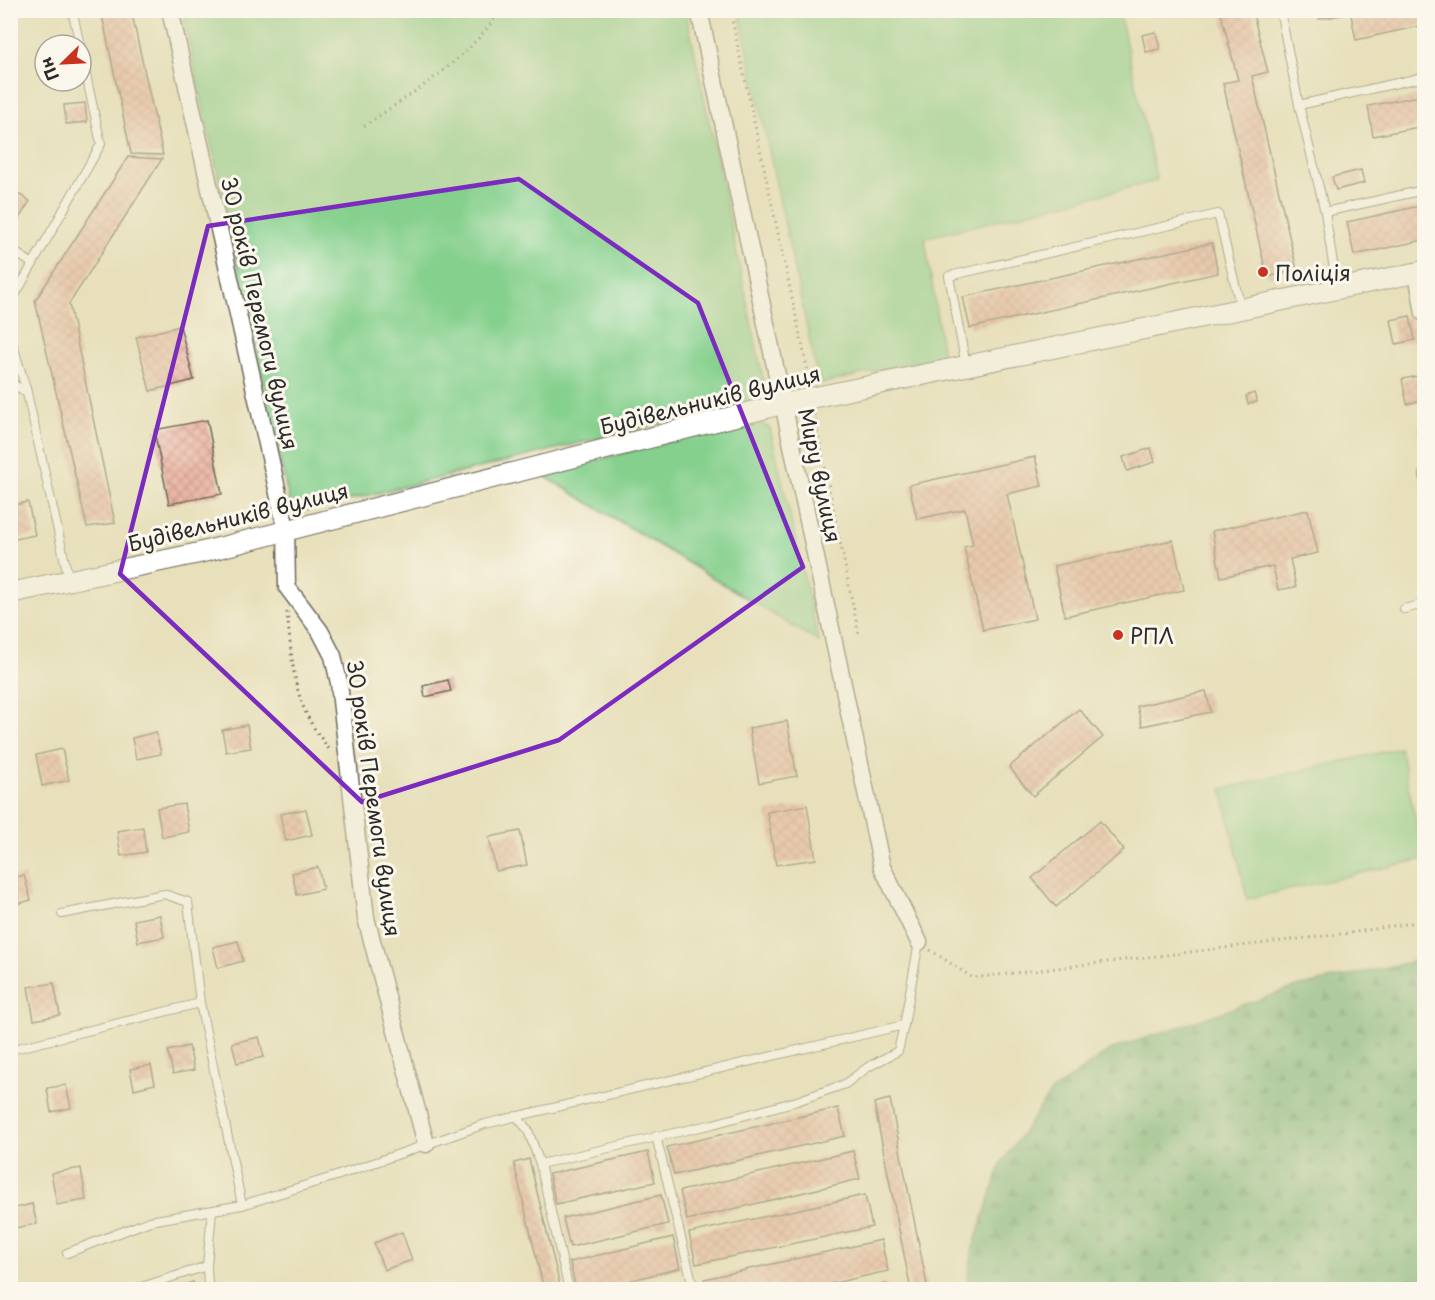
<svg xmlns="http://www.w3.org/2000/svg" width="1435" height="1300" font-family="'Playpen Sans',sans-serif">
<defs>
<pattern id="forest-firs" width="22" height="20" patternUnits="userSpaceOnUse" patternTransform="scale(1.5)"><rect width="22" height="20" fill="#6cb278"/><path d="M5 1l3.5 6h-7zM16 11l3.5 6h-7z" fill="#599163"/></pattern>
<pattern id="building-cross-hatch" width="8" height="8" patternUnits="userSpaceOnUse" patternTransform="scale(1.5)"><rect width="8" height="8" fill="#eaad9b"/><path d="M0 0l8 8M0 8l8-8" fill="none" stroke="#be8d7f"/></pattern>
</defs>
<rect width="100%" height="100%" fill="#fbf7ec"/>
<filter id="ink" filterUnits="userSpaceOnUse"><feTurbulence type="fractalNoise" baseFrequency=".0167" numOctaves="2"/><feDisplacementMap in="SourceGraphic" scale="12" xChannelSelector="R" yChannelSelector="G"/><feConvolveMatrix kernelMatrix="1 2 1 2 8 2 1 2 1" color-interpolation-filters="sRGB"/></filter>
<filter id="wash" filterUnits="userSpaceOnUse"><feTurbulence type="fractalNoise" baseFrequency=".008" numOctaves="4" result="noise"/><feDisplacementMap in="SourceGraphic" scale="24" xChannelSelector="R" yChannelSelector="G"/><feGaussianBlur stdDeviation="1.35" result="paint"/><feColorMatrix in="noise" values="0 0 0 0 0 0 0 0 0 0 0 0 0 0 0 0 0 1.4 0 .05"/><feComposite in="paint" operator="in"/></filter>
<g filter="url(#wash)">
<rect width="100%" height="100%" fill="#e8e0bb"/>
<g fill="#85d08d" stroke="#587e5c" stroke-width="1.5">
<polygon points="182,11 686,11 767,397 292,514"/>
<polygon points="739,11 1119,11 1157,181 925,238 943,356 819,384"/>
<polygon points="752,420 770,428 819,642 541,474"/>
<polygon points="1400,748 1424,859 1247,899 1222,789"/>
</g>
<polygon fill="url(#forest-firs)" stroke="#4c6e52" stroke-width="1.5" points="1424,959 1424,1289 966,1289 973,1247 1001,1164 1051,1092 1110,1050 1296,987"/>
<g id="blocks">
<g fill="url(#building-cross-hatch)">
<polygon points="101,10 131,10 163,155 131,154"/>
<polygon points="1220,10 1252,10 1268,72 1252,76 1297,270 1267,277 1223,83 1238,80"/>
<polygon points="1317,10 1347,10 1347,14 1319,19"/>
<polygon points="1350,10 1424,10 1424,25 1356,40"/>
<polygon points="1156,32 1160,49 1146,52 1142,35"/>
<polygon points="1424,95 1424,126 1373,136 1368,106"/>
<polygon points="85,103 87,122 66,124 64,105"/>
<polygon points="128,157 162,159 69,304 115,523 87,527 35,301"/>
<polygon points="1361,170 1364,183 1336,190 1332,177"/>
<polygon points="10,189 30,201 15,225 10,222"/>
<polygon points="1424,205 1424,240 1354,255 1347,222"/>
<polygon points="1212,243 1218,273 970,328 963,297"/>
<polygon points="1410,316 1415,340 1396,344 1391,320"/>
<polygon points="180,326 194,380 150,391 136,337"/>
<polygon points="1424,375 1424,400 1407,404 1402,379"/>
<polygon points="1254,393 1257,402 1248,404 1246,396"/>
<polygon points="207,420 222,494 169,504 154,430"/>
<polygon points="1424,426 1424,445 1422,446 1418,427"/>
<polygon points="1151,448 1155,462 1127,471 1123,457"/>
<polygon points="1035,457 1042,486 1007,494 1035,619 983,630 964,547 973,545 965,509 917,519 909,485"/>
<polygon points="1424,471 1424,493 1423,493 1419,472"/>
<polygon points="28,502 35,535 10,540 10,506"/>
<polygon points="1308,510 1318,553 1290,559 1296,587 1278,590 1273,566 1221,577 1212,531"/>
<polygon points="1173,540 1184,590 1065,616 1054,566"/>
<polygon points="448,680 451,691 425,697 423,686"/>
<polygon points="1206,691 1211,712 1142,726 1137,706"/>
<polygon points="1079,709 1103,737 1033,796 1009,767"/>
<polygon points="787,721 797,776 759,783 749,728"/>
<polygon points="247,725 251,748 226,752 222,730"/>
<polygon points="156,732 161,754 136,759 132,738"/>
<polygon points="62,749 69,780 42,786 36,755"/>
<polygon points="184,804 189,832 162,837 157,808"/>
<polygon points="807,805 816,859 776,865 767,812"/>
<polygon points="306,809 312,835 286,841 280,814"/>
<polygon points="1100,821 1124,850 1056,907 1032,878"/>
<polygon points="143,827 146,852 121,856 117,831"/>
<polygon points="520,831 527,865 496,871 489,837"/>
<polygon points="318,867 323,889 297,895 292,873"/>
<polygon points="24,875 31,900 10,906 10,879"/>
<polygon points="160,915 164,937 138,942 134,920"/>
<polygon points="238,941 243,961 218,968 213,947"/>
<polygon points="54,983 60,1015 34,1020 28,987"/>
<polygon points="259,1037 264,1057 237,1063 232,1043"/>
<polygon points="189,1046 194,1070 173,1074 168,1051"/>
<polygon points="151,1065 155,1084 134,1089 130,1069"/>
<polygon points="66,1085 71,1108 51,1112 47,1088"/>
<polygon points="890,1099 928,1290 911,1290 874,1103"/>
<polygon points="838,1108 845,1136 674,1175 667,1147"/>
<polygon points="853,1151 860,1179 687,1220 680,1191"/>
<polygon points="648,1152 655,1182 556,1204 549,1174"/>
<polygon points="529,1159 561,1290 544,1290 514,1163"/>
<polygon points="81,1168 86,1200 57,1205 51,1173"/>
<polygon points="661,1195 668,1224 570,1247 563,1218"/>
<polygon points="865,1195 872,1227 696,1264 689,1233"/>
<polygon points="32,1204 37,1224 15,1228 11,1209"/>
<polygon points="402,1232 412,1260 384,1270 374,1243"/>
<polygon points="673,1237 680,1268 593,1290 576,1290 570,1262"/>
<polygon points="881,1240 888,1271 803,1290 707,1290 704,1279"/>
<polygon points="193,1282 196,1290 171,1290 171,1289"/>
<polygon points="886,1284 887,1290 867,1290 867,1289"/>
</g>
</g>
</g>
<g filter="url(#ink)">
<use href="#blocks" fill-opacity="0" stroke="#6d6a5d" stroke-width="1.5"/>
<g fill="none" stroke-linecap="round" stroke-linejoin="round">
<g stroke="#6d6a5d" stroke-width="10">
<g id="service">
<polyline points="72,10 80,45"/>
<polyline points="1280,10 1299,105 1325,212 1337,289"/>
<polyline points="1299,105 1424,77"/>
<polyline points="1325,212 1424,190"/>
<polyline points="10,249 33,264"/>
<polyline points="10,304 101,144 81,52"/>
<polyline points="10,335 27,392"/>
<polyline points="966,366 949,276 1218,214 1241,309"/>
<polyline points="10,382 27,393 69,580"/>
<polyline points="1404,609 1424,604"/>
<polyline points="62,914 164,894 188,902 200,1003"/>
<polyline points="10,1050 200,1003 242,1205"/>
<polyline points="516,1116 528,1130 540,1164"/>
<polyline points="656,1136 694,1290"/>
<polyline points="212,1211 207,1266 208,1286 214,1290"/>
<polyline points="67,1253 150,1221 242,1205 336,1176 485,1124 904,1025 919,942"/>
<polyline points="132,1290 207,1266"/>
<polyline points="569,1290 540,1164 713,1124 797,1101 845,1084 868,1067 898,1051 904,1025"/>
</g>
</g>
<g stroke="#6d6a5d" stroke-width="19">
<g id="minor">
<polyline points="170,10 286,529 287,587 320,631 333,656 339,683 366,918 426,1144"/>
<polyline points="699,10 882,867 919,942"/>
<polyline points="1417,273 1424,313"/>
</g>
</g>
<g stroke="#6d6a5d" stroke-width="22">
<polyline id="tertiary" points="10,593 199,553 782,404 1424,271"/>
</g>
<g stroke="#6d6a5d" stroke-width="3" stroke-dasharray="1.5 4.5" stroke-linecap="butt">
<polyline points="730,10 810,381"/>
<path d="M364,126C411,94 470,59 500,10"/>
<polyline points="814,414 859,635"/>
<path d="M287,612C291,648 292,689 310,721C316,732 324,742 331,752"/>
<polyline points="930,950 973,978 1349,933 1424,921"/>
</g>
<use href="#service" stroke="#fff" stroke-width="8"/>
<use href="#minor" stroke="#fff" stroke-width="16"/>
<use href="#tertiary" stroke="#fff" stroke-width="20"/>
</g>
</g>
<path d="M0 0H1435V1300H0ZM519,179L698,303L803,567L559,740L362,802L120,574L208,226Z" fill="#e8e0bb" fill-opacity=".55" fill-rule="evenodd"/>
<path fill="none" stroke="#7b2cbf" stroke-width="4.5" stroke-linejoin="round" d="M519,179L698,303L803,567L559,740L362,802L120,574L208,226Z"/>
<g fill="#c8321e" stroke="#fbf7ec" stroke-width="2">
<circle cx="1263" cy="272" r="6"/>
<circle cx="1118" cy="635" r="6"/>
</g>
<g text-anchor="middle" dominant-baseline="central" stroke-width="6" stroke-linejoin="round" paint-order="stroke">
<g font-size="21" fill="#2b2b2b" stroke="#fbf7ec" text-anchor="start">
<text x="1275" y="272">Поліція</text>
<text x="1130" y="635">РПЛ</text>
</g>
<g font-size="21" fill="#2b2b2b" stroke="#fbf7ec">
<text transform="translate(261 313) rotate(77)">30 років Перемоги вулиця</text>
<text transform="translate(710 399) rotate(-14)">Будівельників вулиця</text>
<text transform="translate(821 475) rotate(78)">Миру вулиця</text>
<text transform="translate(238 516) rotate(-14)">Будівельників вулиця</text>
<text transform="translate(375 798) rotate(82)">30 років Перемоги вулиця</text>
</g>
</g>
<rect width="1435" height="1300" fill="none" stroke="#fbf7ec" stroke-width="36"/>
<g transform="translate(63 63) rotate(246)"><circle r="28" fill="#fbf7ec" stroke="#a8a59f" stroke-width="1.5"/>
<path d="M0-4.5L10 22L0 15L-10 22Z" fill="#c8321e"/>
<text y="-9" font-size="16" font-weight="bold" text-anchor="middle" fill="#2b2b2b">Пн</text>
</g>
</svg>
